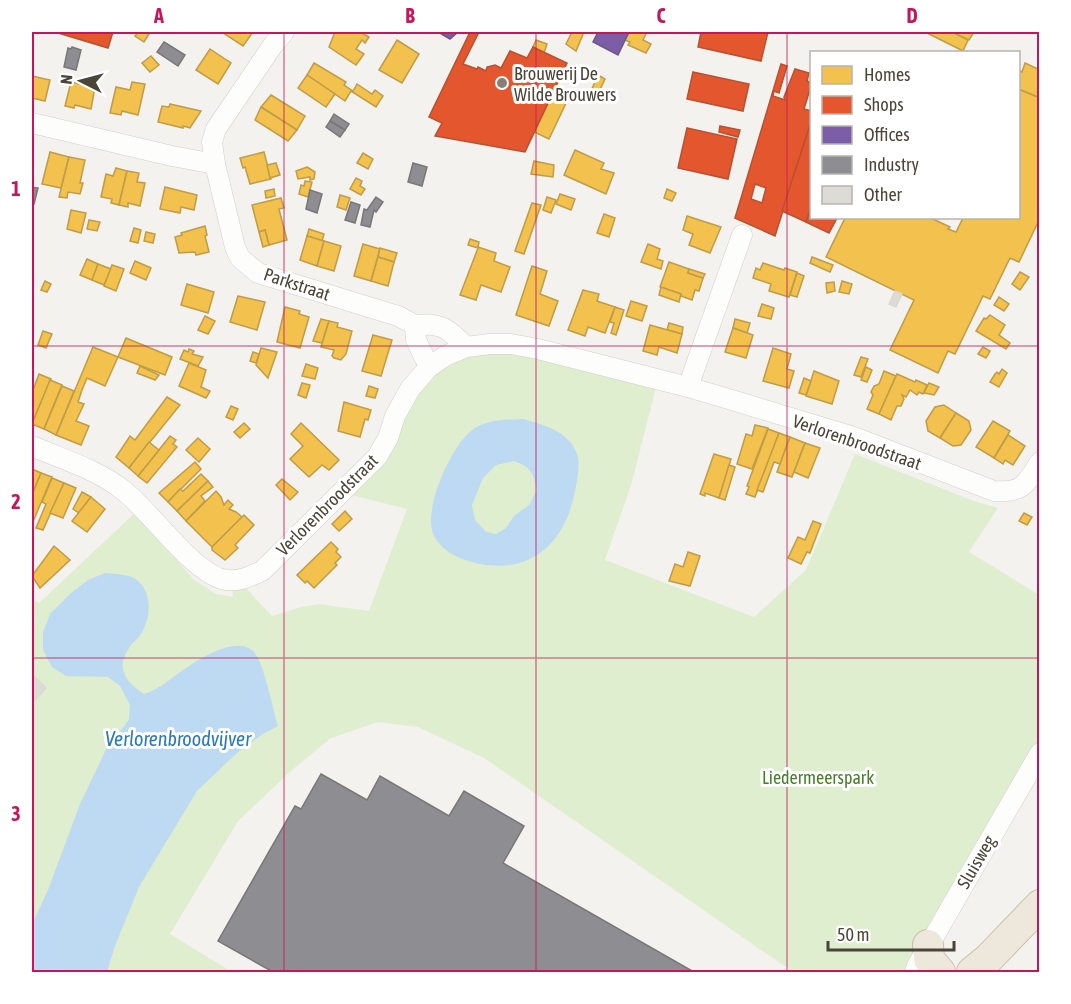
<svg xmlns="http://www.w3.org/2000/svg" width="1071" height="1004" font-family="'Asap Condensed',sans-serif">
<rect width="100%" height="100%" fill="#f3f2ee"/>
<polygon fill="#dfeece" points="492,348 657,383 632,482 605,560 754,617 806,570 855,454 971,500 998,508 969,552 1039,595 1039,741 918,948 906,972 793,972 484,758 418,727 378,722 331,738 292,770 238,821 170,934 232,972 32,972 32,599 39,603 136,512 193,579 216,594 233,597 232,588 244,586 272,616 301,607 319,604 369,611 407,509 347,494 431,370"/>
<g fill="#bedaf2" fill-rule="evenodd">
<path d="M523,419C539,424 556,427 568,440C582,453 579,469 576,486C567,542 531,578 472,562C457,558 443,551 435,538C420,513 451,447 471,431C485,419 506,420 523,419ZM514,461C531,467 533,473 537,490L529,505L514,516L506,528L496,534L486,532L475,520L472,505L483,478L496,465Z"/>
<path d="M105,573C115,574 129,574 137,580C152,592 151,615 143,631C140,636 135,641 131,645C115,667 124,681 144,694C160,689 170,679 183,670C199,659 237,634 254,652C264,663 273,710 278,726L263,734L237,753L197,791L139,887L115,946L107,972H32L33,922L48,890L80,804L110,741L123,728L129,719L130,705L120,686L108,677L66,676L52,667L43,650V632L50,614L71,593L88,580Z"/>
</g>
<g fill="#f2c14e" stroke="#c09c47" stroke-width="1.5">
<polygon points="138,32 144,32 149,34 144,42 135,36"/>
<polygon points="224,32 253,32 243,46 223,33"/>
<polygon points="335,32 360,32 369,37 365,43 362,40 356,49 364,54 356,65 329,47"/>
<polygon points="572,32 584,32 576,51 566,44"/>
<polygon points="629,32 647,32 643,40 651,44 646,53 628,45 630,42 625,40"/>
<polygon points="931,32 957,32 956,34 968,40 963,51 929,34"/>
<polygon points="957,32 974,32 969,40 956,34"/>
<polygon points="397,40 419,54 402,83 379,70"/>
<polygon points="536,40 547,44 544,53 533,47"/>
<polygon points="210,49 231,63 218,84 196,70"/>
<polygon points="151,56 159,65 150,72 142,63"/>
<polygon points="314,63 346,82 344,85 353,91 357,84 372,94 375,90 383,96 376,107 351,91 345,101 307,75"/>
<polygon points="1025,63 1040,70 1040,98 1018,89 1018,70 1022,72"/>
<polygon points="307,75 335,94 326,107 298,88"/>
<polygon points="598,75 605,79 597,96 590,93"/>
<polygon points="32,76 50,80 45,101 32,98"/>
<polygon points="71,82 95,87 91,109 75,105 74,108 65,106"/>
<polygon points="132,82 145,84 138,115 122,111 121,115 110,113 116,87 130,90"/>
<polygon points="1018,89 1040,98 1040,218 1019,262 1010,258 990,299 983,296 955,354 948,351 938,373 890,350 914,300 826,257 845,218 931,218 950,227 948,229 956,232 963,218 1018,218"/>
<polygon points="552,94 567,101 549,139 534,132"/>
<polygon points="271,95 305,116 297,130 261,107"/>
<polygon points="170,104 201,111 190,128 183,126 183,128 158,122 162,106 169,107"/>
<polygon points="261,107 297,130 288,141 255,120"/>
<polygon points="575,150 604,163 601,169 614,173 606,194 564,175"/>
<polygon points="50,152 69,157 61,188 42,184"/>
<polygon points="264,152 271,179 250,184 245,167 243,168 240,158"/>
<polygon points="363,153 373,159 368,169 357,163"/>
<polygon points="69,157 85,160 80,183 83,183 80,194 68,192 67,198 59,197"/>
<polygon points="534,161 554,165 553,177 531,174"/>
<polygon points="276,163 280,175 270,178 267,165"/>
<polygon points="307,167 315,172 314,179 310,180 310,177 298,179 296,171"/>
<polygon points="116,168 127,171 119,205 111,203 112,199 101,197 106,174 113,176"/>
<polygon points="127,171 139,173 137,182 145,183 140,206 128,203 128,207 119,205"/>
<polygon points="356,178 362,181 360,186 365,189 361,195 350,189"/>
<polygon points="305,181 312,182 308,197 299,194 301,185 304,186"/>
<polygon points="165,187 197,195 194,210 181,207 180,213 160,209"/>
<polygon points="274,189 275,196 266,198 265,191"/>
<polygon points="667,189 676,193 672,201 664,198"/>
<polygon points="560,194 575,199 571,210 556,204"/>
<polygon points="340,195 350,198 346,210 337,207"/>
<polygon points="547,197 556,200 551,213 543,210"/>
<polygon points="281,198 284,208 279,209 287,240 269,245 265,230 259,232 252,205"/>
<polygon points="532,203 541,205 524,254 515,251"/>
<polygon points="71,210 86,213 81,233 67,229"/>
<polygon points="604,214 615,218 609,237 597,233"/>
<polygon points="687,216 721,227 710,253 689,245 693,234 683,230"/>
<polygon points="89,220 100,222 97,231 87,229"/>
<polygon points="205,226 207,235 205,236 209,252 196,255 195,252 179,253 175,237 182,235 181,233"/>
<polygon points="134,228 141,230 138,243 130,241"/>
<polygon points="309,229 324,234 322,241 307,236"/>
<polygon points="265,230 269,245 263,247 259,232"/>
<polygon points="146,232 155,234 153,243 144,241"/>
<polygon points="307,236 324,241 317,266 300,260"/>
<polygon points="470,239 479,242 478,247 496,253 494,261 510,267 501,292 481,285 476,300 460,295 478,248 468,245"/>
<polygon points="324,241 341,246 334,271 317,266"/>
<polygon points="363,244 380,249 371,281 354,276"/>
<polygon points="648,244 660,249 657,259 663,261 661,269 641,262"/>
<polygon points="380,248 397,253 394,262 378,257"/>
<polygon points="378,257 394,262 388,286 371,281"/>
<polygon points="812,257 833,265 830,272 810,263"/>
<polygon points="87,259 98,264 92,280 80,275"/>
<polygon points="135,261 151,268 146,280 130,273"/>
<polygon points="669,262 689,269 688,273 703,278 699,291 695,290 692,300 681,296 681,294 660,287"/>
<polygon points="763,263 784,270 785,268 797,272 789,297 769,291 771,284 753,278 756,268 760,270"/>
<polygon points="98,264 111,269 104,285 92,280"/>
<polygon points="112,265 124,269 116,291 104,286"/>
<polygon points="532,266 547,271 540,294 558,301 549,326 516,315"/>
<polygon points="689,269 705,274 703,278 688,273"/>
<polygon points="1020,272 1029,277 1020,290 1012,284"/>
<polygon points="797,273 804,276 797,297 790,295"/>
<polygon points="45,281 51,284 47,292 41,290"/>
<polygon points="842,281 852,284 849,294 839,292"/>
<polygon points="834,282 835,291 827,293 826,283"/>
<polygon points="187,284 214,292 208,313 181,305"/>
<polygon points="661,287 681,294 679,302 659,295"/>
<polygon points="583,290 599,294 597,301 615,307 605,333 588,327 585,336 568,330"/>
<polygon points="238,296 265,302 257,330 230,322"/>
<polygon points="999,297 1009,304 1004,311 994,305"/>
<polygon points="631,301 647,306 642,321 626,316"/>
<polygon points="762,304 774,308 771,319 758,316"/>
<polygon points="285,307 300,311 299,314 309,317 300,348 277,342"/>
<polygon points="615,307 624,310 616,335 611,333 614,323 610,322"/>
<polygon points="990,315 1005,325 999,335 1010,343 1006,349 976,331 984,318 986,319"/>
<polygon points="205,316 215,321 208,334 198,330"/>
<polygon points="321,319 329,321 322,343 313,341"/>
<polygon points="735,319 750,323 747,333 733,328"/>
<polygon points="329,321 338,323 337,327 352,331 346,354 341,360 334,358 332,356 334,350 321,347"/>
<polygon points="669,323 683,327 682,334 667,330"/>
<polygon points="650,325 682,334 677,353 659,347 657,355 643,351"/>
<polygon points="733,328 753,335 746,358 725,352"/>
<polygon points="43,331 52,334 46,348 38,345"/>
<polygon points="373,335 392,340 381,376 362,371"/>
<polygon points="126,338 172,357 165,375 118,357"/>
<polygon points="93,347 118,357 105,386 87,378 82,390 78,402 84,404 76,421 89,426 81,445 56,435"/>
<polygon points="983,347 990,351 986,358 978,354"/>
<polygon points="261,348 277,352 268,378 256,365"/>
<polygon points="773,348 791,354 787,369 794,371 789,388 763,381"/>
<polygon points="189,349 194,351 192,354 203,357 198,366 180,359 184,350 188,352"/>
<polygon points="253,352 259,354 256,363 250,361"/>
<polygon points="861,357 868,359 861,377 854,375"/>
<polygon points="189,363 206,370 201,387 210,391 206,398 179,386"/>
<polygon points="306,364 318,368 315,379 302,376"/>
<polygon points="140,366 159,375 155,380 137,373"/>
<polygon points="866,367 872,370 867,382 861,380"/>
<polygon points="1002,369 1007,373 999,387 990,382 995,374 997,372 999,374"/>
<polygon points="814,371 839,381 832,404 806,396"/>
<polygon points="884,371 896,376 879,414 867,409 873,395 871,392 874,386 879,384"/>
<polygon points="39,374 51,379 32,424 32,393"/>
<polygon points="897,374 915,382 916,380 927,385 923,394 919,392 917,395 910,390 906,397 902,395 904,399 901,406 897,406 891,420 879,414"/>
<polygon points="804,378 811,381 806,395 799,393"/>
<polygon points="50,380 62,385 44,429 32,424"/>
<polygon points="302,383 310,385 306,398 298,395"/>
<polygon points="929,383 939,387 934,395 924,393"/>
<polygon points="62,386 74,391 56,435 44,429"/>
<polygon points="369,386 378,389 375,398 366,396"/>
<polygon points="167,397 180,405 129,468 116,457 130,436 135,440"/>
<polygon points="344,402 371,410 368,420 365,419 360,437 338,431"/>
<polygon points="944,405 956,413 940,438 928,431 926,421 935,407"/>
<polygon points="231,406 238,409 233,420 226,417"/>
<polygon points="956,413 969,421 971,430 961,445 953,446 940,438"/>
<polygon points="993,421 1010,431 994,458 976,447"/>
<polygon points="244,423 250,429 240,438 234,432"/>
<polygon points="301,423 339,460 329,470 322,465 309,477 290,459 303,446 291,434"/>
<polygon points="755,425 768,428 752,469 737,464 746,434 752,436"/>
<polygon points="768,429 779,433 755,497 746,494 749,487 747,486"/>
<polygon points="779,433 790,437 780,464 774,462 763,492 757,490"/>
<polygon points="1008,435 1025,446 1013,465 1005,460 1003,464 994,458"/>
<polygon points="170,436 176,440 173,444 177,447 147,483 138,476"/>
<polygon points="790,437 805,443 792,477 777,472"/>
<polygon points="198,438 210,449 199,462 186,450"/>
<polygon points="149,442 159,450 138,476 129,468"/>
<polygon points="805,443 820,448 808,478 794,472"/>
<polygon points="714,454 731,459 719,498 705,493 705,496 700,494"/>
<polygon points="195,462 201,469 168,502 159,493"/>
<polygon points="729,465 735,467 725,500 719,498"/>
<polygon points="32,469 41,473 32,495"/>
<polygon points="41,473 52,477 32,524 32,495"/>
<polygon points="201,474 208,481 177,511 168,502 180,489 183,491"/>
<polygon points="52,478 64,483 43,530 36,528 46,504 42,502"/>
<polygon points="282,479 298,492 290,500 276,485"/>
<polygon points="208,481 213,487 201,496 205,501 186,521 177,511"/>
<polygon points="64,483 76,488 63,518 50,513"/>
<polygon points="216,491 221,497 224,505 228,500 233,505 229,509 236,512 242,517 212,547 186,521"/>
<polygon points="82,492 91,497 79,513 73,509"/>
<polygon points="91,497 105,509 87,532 72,521"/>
<polygon points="345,511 352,519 339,531 332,524"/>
<polygon points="1024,513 1032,517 1027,525 1019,521"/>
<polygon points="244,515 254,525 235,545 238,548 225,560 212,550 212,547"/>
<polygon points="813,521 821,524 810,553 807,552 801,564 788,558 798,537 805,540"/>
<polygon points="331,542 338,549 336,552 341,557 335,563 337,565 314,588 307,581 305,583 297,575"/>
<polygon points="54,546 70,560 40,588 32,576"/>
<polygon points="688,552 700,556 690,586 669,581 675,564 683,567"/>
</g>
<g fill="#e4572e" stroke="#b65131" stroke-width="1.5" fill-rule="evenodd">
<polygon points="55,32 113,32 108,48"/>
<polygon points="470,32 479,32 463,64 477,69 478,67 486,71 487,67 495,65 501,68 510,51 527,58 533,47 567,63 525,152 435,136 442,123 429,117"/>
<polygon points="701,32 768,32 761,61 698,47"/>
<path d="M781,64L787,66L779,93L774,91L773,96L785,100L784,97L795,69L809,73L807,81L812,83L804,109L812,111V119L775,236L735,218ZM755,184L766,188L762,203L751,199Z"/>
<polygon points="693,72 749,84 743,111 687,99"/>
<polygon points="812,119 812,205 806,222 782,211"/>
<polygon points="720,126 740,130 738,137 719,132"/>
<polygon points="687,128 737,139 728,179 678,168"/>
<polygon points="812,205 812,218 837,218 829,233 806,222"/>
</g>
<g fill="#7b5ea7" stroke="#6d5686" stroke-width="1.5">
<polygon points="438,32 458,32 450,39"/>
<polygon points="598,32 629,32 618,55 593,42"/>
</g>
<g fill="#8d8d92" stroke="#797777" stroke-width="1.5">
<polygon points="164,42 185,55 178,66 157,52"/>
<polygon points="72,47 81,50 76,70 64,67 68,48 71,49"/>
<polygon points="334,114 349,124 345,130 330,121"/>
<polygon points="330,121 345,130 340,137 326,127"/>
<polygon points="413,163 427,167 422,186 408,182"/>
<polygon points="32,187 38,188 34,204 32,204"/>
<polygon points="310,190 322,194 317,213 306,209"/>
<polygon points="376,197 383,202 376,212 374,210 370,227 361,225 364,209 367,210"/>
<polygon points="351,202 360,205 355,223 345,220"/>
<polygon points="321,774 367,800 380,776 449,816 464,791 524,826 503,863 694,972 273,972 218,941 295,806 301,809"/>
</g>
<g fill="#dddbd6" stroke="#dcd9d3" stroke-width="1.5">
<polygon points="895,291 902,294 896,307 889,304"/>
<polygon points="32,674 46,688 34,701 32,701"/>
</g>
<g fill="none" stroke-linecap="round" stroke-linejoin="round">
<g stroke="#d1d0cb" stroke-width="21">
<g id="minor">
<polyline points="284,32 273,45 216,129 212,142 215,164 235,247 240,258 258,273 398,316 415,325"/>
<polyline points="32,123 172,156 215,164"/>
<path d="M429,367L416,340L415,325C441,322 449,329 466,347"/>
<polyline points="688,387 742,235"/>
<path d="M32,446C62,459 96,469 123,490C150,511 192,571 222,579C236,583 249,577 262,571L377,457L388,438L395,416L410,389L429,367L445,356L466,347L490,344H511L538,349L688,387L732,400L854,437L994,491C1023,493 1025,485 1040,462"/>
<polyline points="915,972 917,966 1040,753"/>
</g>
</g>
<g stroke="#cbc0a9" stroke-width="32">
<g id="highway">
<polyline points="928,945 929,959 940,972"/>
<polyline points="972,972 989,958 1040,905"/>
</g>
</g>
<use href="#minor" stroke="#fdfdfc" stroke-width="20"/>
<use href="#highway" stroke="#ede8db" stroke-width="30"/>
</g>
<path fill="none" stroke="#c2185b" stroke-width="1.5" stroke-opacity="0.55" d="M284,32V972M536,32V972M787,32V972M32,346H1040M32,658H1040"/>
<circle fill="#868178" stroke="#fff" stroke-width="2" cx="502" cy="83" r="6"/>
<g text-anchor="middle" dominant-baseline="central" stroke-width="6" stroke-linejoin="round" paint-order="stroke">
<g font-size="18" fill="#4b4438" stroke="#fff" text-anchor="start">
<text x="514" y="73">Brouwerij De<tspan x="514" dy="21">Wilde Brouwers</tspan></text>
</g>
<g font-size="18" fill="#4b4438" stroke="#fff">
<text transform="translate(297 284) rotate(18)">Parkstraat</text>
<text transform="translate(857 442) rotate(19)">Verlorenbroodstraat</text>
<text transform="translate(327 505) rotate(-45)">Verlorenbroodstraat</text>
<text transform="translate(976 862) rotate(-60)">Sluisweg</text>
</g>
<g font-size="18" fill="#457f29" stroke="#fff">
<text x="818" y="777">Liedermeerspark</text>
</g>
<g font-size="20" font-style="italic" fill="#2d78bb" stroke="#fff">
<text x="178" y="738">Verlorenbroodvijver</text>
</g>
</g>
<rect width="1071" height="1004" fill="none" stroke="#ffffff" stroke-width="66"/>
<rect x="810" y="51" width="210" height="168" fill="#ffffff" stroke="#b7b4af" stroke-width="1.5"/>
<rect x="822" y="66" width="30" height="18" fill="#f2c14e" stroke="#b7b4af" stroke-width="1.5"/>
<text x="864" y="81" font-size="18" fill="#4b4438">Homes</text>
<rect x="822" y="96" width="30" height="18" fill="#e4572e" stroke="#b7b4af" stroke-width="1.5"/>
<text x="864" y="111" font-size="18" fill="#4b4438">Shops</text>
<rect x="822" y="126" width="30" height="18" fill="#7b5ea7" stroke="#b7b4af" stroke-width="1.5"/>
<text x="864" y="141" font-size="18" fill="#4b4438">Offices</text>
<rect x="822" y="156" width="30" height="18" fill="#8d8d92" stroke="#b7b4af" stroke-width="1.5"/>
<text x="864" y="171" font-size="18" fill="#4b4438">Industry</text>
<rect x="822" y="186" width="30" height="18" fill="#dddbd6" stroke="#b7b4af" stroke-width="1.5"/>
<text x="864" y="201" font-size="18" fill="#4b4438">Other</text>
<g transform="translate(81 81) rotate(276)" stroke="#ffffff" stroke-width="4.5" paint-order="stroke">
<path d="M0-4.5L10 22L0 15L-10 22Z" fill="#4b4438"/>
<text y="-9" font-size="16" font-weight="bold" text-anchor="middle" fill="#4b4438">N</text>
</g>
<path d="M828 941v9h126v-9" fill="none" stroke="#4b4438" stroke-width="3"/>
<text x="837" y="941" font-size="18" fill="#4b4438" stroke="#ffffff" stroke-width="4.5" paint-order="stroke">50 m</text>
<rect x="33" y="33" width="1005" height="938" fill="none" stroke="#c2185b" stroke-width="2"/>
<g font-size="20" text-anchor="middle" font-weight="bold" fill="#c2185b">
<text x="159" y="23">A</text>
<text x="410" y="23">B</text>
<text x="661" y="23">C</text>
<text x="912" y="23">D</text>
<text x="16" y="196">1</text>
<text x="16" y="509">2</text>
<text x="16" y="821">3</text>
</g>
</svg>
